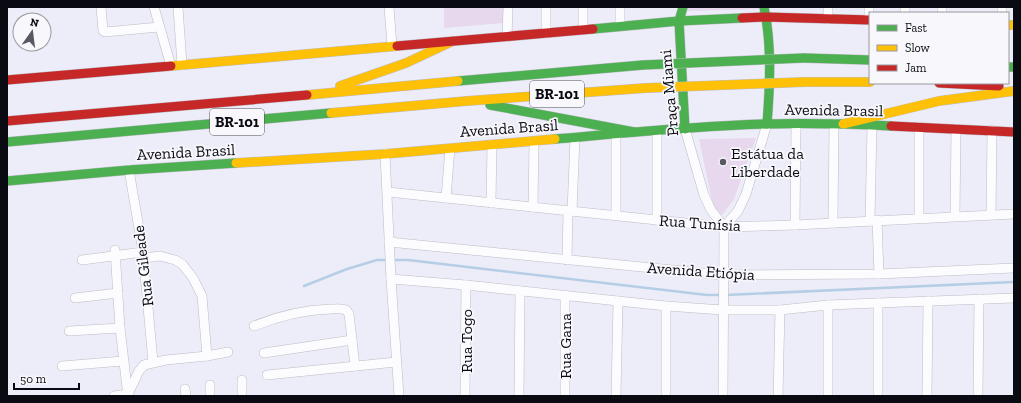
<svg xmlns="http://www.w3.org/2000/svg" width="1021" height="403" font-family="'Zilla Slab',serif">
<rect width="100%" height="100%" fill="#ededf9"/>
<g fill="#e7d8ed">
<polygon points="444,7 503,7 503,23 444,28"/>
<polygon points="688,7 760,7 760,9 687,11"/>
<polygon points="756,138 734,199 722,215 713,206 699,139"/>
</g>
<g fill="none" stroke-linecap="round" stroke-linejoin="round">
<g stroke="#b6cee5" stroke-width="2.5">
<polyline points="304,286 347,269 377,260 408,260 707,295 721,295"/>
<polyline points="726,295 1014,282"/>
</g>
<g stroke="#bcbcc5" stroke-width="10">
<g id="street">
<polyline points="101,7 103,31 105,32 159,27"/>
<polyline points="154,7 171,66"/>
<polyline points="178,7 182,65"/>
<polyline points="389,7 392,46"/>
<polyline points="583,7 583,29"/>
<polyline points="869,7 869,20"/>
<polyline points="1002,7 1002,13"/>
<polyline points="905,13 905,7"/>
<polyline points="942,13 942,7"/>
<polyline points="828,19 828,7"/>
<polyline points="620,26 620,7"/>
<polyline points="546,33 546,7"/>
<polyline points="507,37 508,7"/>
<polyline points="919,127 919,218"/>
<polyline points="685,129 704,195 711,210 724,227"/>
<polyline points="657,131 657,220"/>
<polyline points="616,133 616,215"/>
<polyline points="385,154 391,279 399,396"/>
<polyline points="129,170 143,252 153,362"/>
<polyline points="388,192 724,227 795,225 1014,214"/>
<polyline points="446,198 450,148"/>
<polyline points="491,203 492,144"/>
<polyline points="533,207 534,142"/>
<polyline points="572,211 575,138"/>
<polyline points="991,215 992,130"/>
<polyline points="955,216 956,129"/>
<polyline points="877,220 879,274"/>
<polyline points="870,221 872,125"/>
<polyline points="833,223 834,124"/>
<polyline points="795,225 796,124"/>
<polyline points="724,227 738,211 746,194 767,124"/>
<polyline points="389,242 723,275 879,274 1014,268"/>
<polyline points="115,250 120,328 128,396"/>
<polyline points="144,258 160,256 175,260 182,264 193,278 202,296 207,356"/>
<polyline points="82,260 143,252"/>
<polyline points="567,260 568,211"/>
<polyline points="391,279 466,285 666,306 723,310 780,310 828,305 878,303 1014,298"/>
<polyline points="75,298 118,293"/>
<path d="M254,326C278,316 304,310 331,309C336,309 341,308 346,310L349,314L355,366"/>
<polyline points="69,331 120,328"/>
<polyline points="264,353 352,340"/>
<polyline points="62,366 123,361"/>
<polyline points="267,375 396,362"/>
<polyline points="185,389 186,396"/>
<polyline points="114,396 128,394 139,371 144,365 166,360 207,356 228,352"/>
<polyline points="210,396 210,385"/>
<polyline points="242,396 242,380"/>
<polyline points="465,396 466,285"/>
<polyline points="519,396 520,291"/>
<polyline points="565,396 565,295"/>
<polyline points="616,396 618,301"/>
<polyline points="666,396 666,306"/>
<polyline points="723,396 724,227"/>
<polyline points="778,396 780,310"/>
<polyline points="828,396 828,305"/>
<polyline points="878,396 878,303"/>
<polyline points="927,396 928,301"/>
<polyline points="978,396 979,299"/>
</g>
</g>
<g stroke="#bcbcc5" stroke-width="10">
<g id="fast">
<polyline points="683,7 679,21 685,129"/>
<path d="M764,7C772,46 770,85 767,124"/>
<polyline points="593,29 679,21 742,18"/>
<polyline points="804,58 870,60"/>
<polyline points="1008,67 1014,67"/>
<polyline points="458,81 643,65"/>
<polyline points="490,105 634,132"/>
<path d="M555,139C625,133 696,126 767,124C808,123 850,124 891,126"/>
<polyline points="7,142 331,113"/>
<polyline points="7,181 129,170 236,163"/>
</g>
</g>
<g stroke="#bcbcc5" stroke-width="10">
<g id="slow">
<polyline points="1008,25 1014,25"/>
<polyline points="171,66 397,46"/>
<polyline points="805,82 870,82"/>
<polyline points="340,86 406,63 453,41"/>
<polyline points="307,95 458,81"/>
<polyline points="331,113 467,101 646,88"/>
<polyline points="843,124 939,101 1014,91"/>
<polyline points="236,163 385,154 555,139"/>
</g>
</g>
<g stroke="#bcbcc5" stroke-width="10">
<g id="jam">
<polyline points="742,18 766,17 870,20"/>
<polyline points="397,46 593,29"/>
<polyline points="7,80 171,66"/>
<polyline points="939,83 999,86"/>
<polyline points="7,121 307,95"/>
<polyline points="891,126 1014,132"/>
</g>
</g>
<use href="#street" stroke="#fcfcfe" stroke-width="9"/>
<use href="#fast" stroke="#4caf50" stroke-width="9"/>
<use href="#slow" stroke="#ffc107" stroke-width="9"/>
<use href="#jam" stroke="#c62828" stroke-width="9"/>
<g stroke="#bcbcc5" stroke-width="10" stroke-linecap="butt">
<polyline id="fast-bridge" points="643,65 804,58"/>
</g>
<g stroke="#bcbcc5" stroke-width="10" stroke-linecap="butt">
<polyline id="slow-bridge" points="646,88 805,82"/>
</g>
<use href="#fast-bridge" stroke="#4caf50" stroke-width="9"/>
<use href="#slow-bridge" stroke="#ffc107" stroke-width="9"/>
</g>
<circle fill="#595963" stroke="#f7f7fc" stroke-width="1.5" cx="723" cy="162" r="4"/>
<g text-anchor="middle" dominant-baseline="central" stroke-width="3.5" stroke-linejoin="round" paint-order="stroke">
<g fill="#f7f7fc" stroke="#515158" stroke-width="1">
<rect x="530" y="81" width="54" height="26" rx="3"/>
<rect x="210" y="109" width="54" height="26" rx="3"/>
</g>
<g font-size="15" font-weight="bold" fill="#0a0a12">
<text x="557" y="94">BR-101</text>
<text x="237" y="122">BR-101</text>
</g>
<g font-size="16" fill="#0a0a12" stroke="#f7f7fc">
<text transform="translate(669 93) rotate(-95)">Praça Miami</text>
<text transform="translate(834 110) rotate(1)">Avenida Brasil</text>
<text transform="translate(509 128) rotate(-4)">Avenida Brasil</text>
<text transform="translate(186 152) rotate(-3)">Avenida Brasil</text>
<text transform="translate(700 223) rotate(4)">Rua Tunísia</text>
<text transform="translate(143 266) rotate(-97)">Rua Gileade</text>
<text transform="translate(701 271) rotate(4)">Avenida Etiópia</text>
<text transform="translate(466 341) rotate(-90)">Rua Togo</text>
<text transform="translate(565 346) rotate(-90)">Rua Gana</text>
</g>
<g font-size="16" fill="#0a0a12" stroke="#f7f7fc" text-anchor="start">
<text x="731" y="153">Estátua da<tspan x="731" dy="18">Liberdade</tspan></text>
</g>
</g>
<rect width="1021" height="403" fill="none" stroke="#0a0a12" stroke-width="16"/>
<rect x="869" y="12" width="140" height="72" fill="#f7f7fc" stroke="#98989e"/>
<rect x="877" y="25" width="20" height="6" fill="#4caf50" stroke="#98989e"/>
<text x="905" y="32" font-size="12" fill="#0a0a12">Fast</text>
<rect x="877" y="45" width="20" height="6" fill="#ffc107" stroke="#98989e"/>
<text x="905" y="52" font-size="12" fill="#0a0a12">Slow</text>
<rect x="877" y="65" width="20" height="6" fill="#c62828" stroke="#98989e"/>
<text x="905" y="72" font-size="12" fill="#0a0a12">Jam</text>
<g transform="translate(32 32) rotate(14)"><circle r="19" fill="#f7f7fc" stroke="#98989e"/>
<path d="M0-3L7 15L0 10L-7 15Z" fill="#595963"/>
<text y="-6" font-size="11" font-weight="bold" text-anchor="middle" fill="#0a0a12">N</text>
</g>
<path d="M14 383v6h65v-6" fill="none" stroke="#0a0a12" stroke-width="2"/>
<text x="20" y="383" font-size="12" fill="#0a0a12" stroke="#f7f7fc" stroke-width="3" paint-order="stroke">50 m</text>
</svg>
